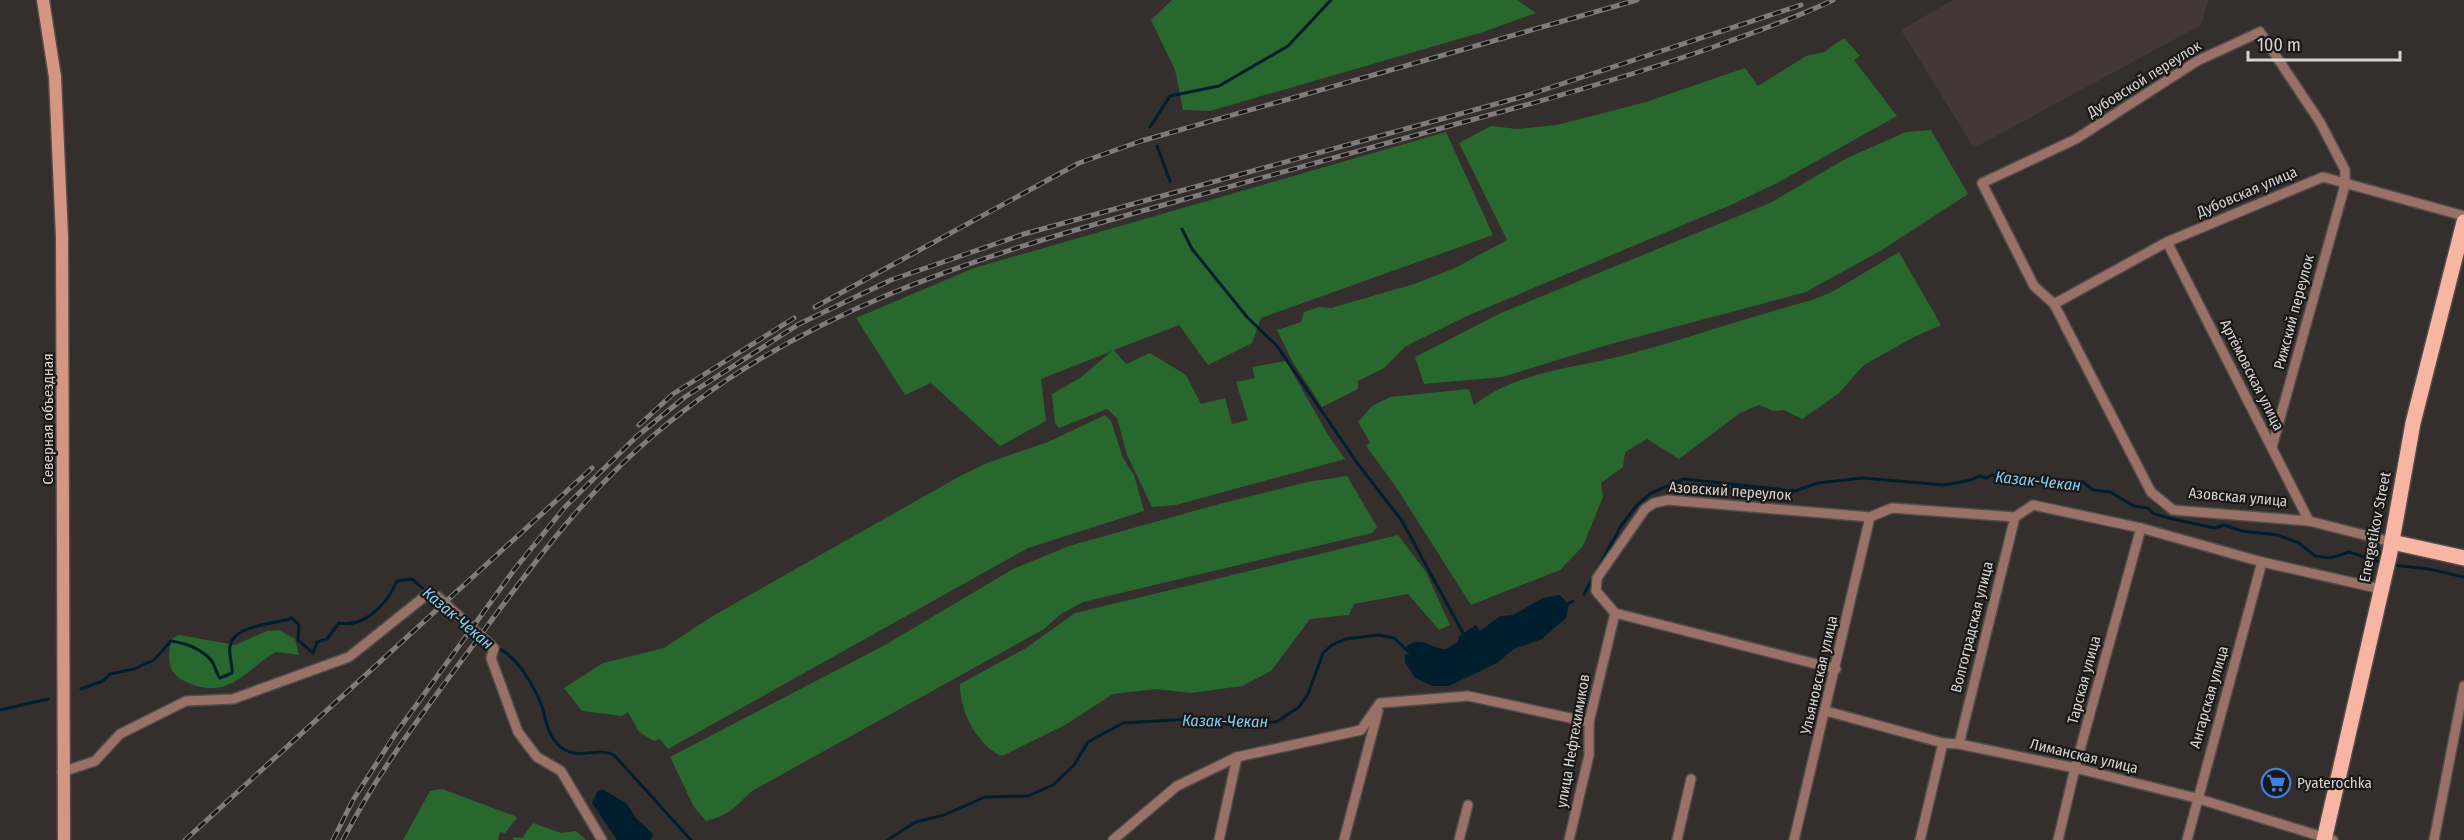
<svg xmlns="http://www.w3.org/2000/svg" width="2464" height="840" font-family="'Fira Sans Condensed',sans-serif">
<rect width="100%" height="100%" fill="#342f2d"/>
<polygon fill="#433833" points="1953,0 2208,0 2201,25 1974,148 1901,30"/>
<g fill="#28672e">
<polygon points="1172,0 1517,0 1536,13 1483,32 1210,111 1183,110 1175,70 1151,20"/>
<polygon points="1844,38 1860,56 1854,60 1897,116 1779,182 1733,204 1467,316 1406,346 1384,368 1358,381 1358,389 1322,407 1291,359 1277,330 1301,322 1304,312 1319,307 1331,308 1414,284 1453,269 1507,240 1459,143 1491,126 1517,129 1557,125 1646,102 1745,68 1758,86 1806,56 1824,52"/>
<polygon points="1931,130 1968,194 1882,250 1806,292 1607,345 1502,377 1424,384 1415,357 1501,313 1770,203 1847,158 1906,132"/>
<polygon points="1446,132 1493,235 1261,318 1252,343 1208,365 1179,325 1114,350 1126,364 1150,353 1186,375 1201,404 1225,398 1232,424 1248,420 1236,382 1255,378 1252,367 1286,361 1328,435 1345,459 1176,505 1152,507 1127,455 1117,418 1107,409 1059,428 1055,423 1052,394 1080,378 1112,351 1041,379 1046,421 1000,446 931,383 905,395 856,318 974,268"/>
<path d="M1899,252L1941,325L1914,337L1864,365L1838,394L1802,419L1784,410L1774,411L1759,405L1740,413L1679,459L1647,439L1625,452L1623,467L1601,483L1603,497L1583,546L1560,570L1471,605L1396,487L1366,446L1370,442L1358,422L1372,406L1390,397L1469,389L1474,405C1520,369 1582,368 1637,352C1695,336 1753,316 1812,300L1832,292Z"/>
<polygon points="1105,415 1111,421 1123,458 1134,475 1144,511 1028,548 668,749 660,739 654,741 639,732 628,712 622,716 582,711 564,688 603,663 664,648 711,617 960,476 987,463 1048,442"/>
<path d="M1347,476L1377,527L1372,533L1083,602L1061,614L1044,629L752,791C735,807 730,815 706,821L694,807L670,757L885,645L1013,569L1069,546L1219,504L1307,482Z"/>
<path d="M1398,535L1426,572L1450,625L1439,630L1408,594L1354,604L1349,615L1310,619L1271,671L1242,686L1191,693L1156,689L1113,694L1065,725L1002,756C978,747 959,710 960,684L1026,648L1075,613Z"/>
<path d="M279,630L295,639L299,655L276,652C248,667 232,698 194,685C186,682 180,680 174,673C167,665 168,647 173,638L179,635L235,645L267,631Z"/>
<polygon points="442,789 515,816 517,818 505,833 500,832 498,840 403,840 430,791"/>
<polygon points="533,823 561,833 576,831 586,840 513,840 514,837 522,838"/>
</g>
<g fill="#001f2e">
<path d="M1560,595L1569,605L1566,618L1542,639L1514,649L1497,663L1449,686H1432L1415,678L1405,662V654L1411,655L1406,647C1421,634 1431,649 1446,649L1458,642L1459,636L1476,625L1480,631L1500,616L1513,615L1543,598Z"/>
<polygon points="602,789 627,804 636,818 653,834 651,840 617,840 592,803 597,792"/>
</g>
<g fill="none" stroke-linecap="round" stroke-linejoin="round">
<g stroke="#001f2e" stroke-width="3">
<polyline points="1150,127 1170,96 1219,86 1288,46 1331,0"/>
<polyline points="1157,146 1170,181"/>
<polyline points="1182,229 1192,249 1247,317 1277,346 1358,464 1402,521 1464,635"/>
<polyline points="2393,565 2429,569 2464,577"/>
<polyline points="1584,594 1621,526 1637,505 1651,493 1684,479 1795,491 1818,483 1862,478 1944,485 1971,480 1979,476 1986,478 1992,475 2083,482 2093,490 2110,492 2134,506 2148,508 2154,514 2173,519 2214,528 2224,525 2242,531 2278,535 2299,543 2315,556 2330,558 2349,552 2383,563"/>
<polyline points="1566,605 1573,601"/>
<polyline points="458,621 468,630"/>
<path d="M497,648C516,655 532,683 540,701C547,719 546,739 565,750C582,759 598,747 614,755L691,840"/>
<path d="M81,689L103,681L110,674L134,669L154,660L171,641C185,643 201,649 211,660C215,665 216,673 220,678L232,673C233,665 228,653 230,646C234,624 277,624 292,618L299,625L298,640L313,653L317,642L327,639L339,623C365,628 387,604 397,581L412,579L427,592"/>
<polyline points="0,710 48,699"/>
<polyline points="887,840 916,822 944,815 985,797 1028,796 1053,785 1074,765 1088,742 1123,723 1189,719 1231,725 1276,722 1299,707 1308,694 1323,653 1332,645 1345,639 1379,635 1394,638 1412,655"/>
</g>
<g stroke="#514d4b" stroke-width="12">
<g id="street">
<polyline points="2167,242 2309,521"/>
<polyline points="2054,304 2167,242 2323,177 2464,216"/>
<polyline points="2272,447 2345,185 2345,170 2320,122 2260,32 2197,61 2076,139 1982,183 2034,286 2054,304 2151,492 2173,510 2309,521 2392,542"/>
<polyline points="1615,613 1596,591 1597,578 1645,509 1654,503 1668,500 1870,517 1892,508 2015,517 2033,505 2141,528 2262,562 2381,589"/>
<polyline points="1615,613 1836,669"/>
<polyline points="1826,711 1943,743 1959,744 2075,768 2196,798 2333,840"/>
<polyline points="1959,744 2015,517"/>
<polyline points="62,772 95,761 120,734 186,701 233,699 349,657 429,593 437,596 494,648 491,658 518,732 537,757 561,771 602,840"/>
<polyline points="1113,840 1177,786 1237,757 1361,730 1380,703 1468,696 1589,722"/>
<polyline points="1219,840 1237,757"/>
<polyline points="1344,840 1378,711"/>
<polyline points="1459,840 1468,805"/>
<polyline points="1569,840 1589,755 1589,722 1615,613"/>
<polyline points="1677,840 1691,779"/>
<polyline points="1794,840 1870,517"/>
<polyline points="1920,840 1943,743"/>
<polyline points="2058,840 2075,768 2141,528"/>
<polyline points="2187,840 2262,562"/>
<polyline points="2434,840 2464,686"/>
</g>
</g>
<g stroke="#514d4b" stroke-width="15">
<polyline id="secondary" points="43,0 55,77 62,237 64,840"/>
</g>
<g stroke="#514d4b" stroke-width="18">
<g id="primary">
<polyline points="2392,542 2464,558"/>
<polyline points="2324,840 2390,552 2413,423 2464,222"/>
</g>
</g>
<use href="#street" stroke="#997166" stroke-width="9"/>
<use href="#secondary" stroke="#d59583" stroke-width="12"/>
<use href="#primary" stroke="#f8b5a3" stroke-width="15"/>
<g stroke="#807c7b" stroke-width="5">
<g id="rail">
<polyline points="815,307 1079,163 1141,141 1637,0"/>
<polyline points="639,425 673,394 794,318"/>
<polyline points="185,840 592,468"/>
<polyline points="333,840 353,800 396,733 514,570 565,507 636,437 685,397 799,324 891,280 1024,234 1525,96 1801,5"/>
<path d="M343,840C379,769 430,703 477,640C527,572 575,506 638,449C789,312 976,257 1167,204C1265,177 1363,150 1460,123C1546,100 1632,76 1716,46C1755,32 1796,18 1833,0"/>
</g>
</g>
<use href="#rail" stroke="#1a1817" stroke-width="3" stroke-dasharray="9" stroke-linecap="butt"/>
</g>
<defs>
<g id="supermarket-ring" transform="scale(1.5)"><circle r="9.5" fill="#1a1817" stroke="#3f7fe0" stroke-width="1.5"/><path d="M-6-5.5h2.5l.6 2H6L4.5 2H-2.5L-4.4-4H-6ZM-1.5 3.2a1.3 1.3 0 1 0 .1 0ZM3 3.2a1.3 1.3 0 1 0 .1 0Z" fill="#3f7fe0"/></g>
</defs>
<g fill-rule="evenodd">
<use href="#supermarket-ring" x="2276" y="783"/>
</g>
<g text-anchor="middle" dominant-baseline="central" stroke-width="4.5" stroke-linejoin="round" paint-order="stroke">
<g font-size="15" fill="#d7d4d3" stroke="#1a1817">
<text transform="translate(2144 79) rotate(-32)">Дубовской переулок</text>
<text transform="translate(2247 192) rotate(-23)">Дубовская улица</text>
<text transform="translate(2294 312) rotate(-75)">Рижский переулок</text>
<text transform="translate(2252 375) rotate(63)">Артёмовская улица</text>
<text transform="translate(48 419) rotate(-90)">Северная объездная</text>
<text transform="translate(1730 491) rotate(4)">Азовский переулок</text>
<text transform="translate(2238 497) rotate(5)">Азовская улица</text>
<text transform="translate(2375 527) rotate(-79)">Energetikov Street</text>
<text transform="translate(1972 627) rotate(-76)">Волгоградская улица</text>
<text transform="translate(1819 675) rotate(-77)">Ульяновская улица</text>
<text transform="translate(2084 680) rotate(-75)">Тарская улица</text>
<text transform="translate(2209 697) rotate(-74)">Ангарская улица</text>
<text transform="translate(1573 741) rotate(-80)">улица Нефтехимиков</text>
<text transform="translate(2084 756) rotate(13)">Лиманская улица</text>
</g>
<g font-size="15" fill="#d7d4d3" stroke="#1a1817" text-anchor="start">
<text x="2297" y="783">Pyaterochka</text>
</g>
<g font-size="16" font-style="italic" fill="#83cef3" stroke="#1a1817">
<text transform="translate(2038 481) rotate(6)">Казак-Чекан</text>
<text transform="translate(458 618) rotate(40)">Казак-Чекан</text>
<text transform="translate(1225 721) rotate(1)">Казак-Чекан</text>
</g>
</g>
<path d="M2248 51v9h152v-9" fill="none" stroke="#d7d4d3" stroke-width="3"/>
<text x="2257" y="51" font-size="18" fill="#d7d4d3" stroke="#1a1817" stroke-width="4.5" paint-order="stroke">100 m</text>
</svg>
